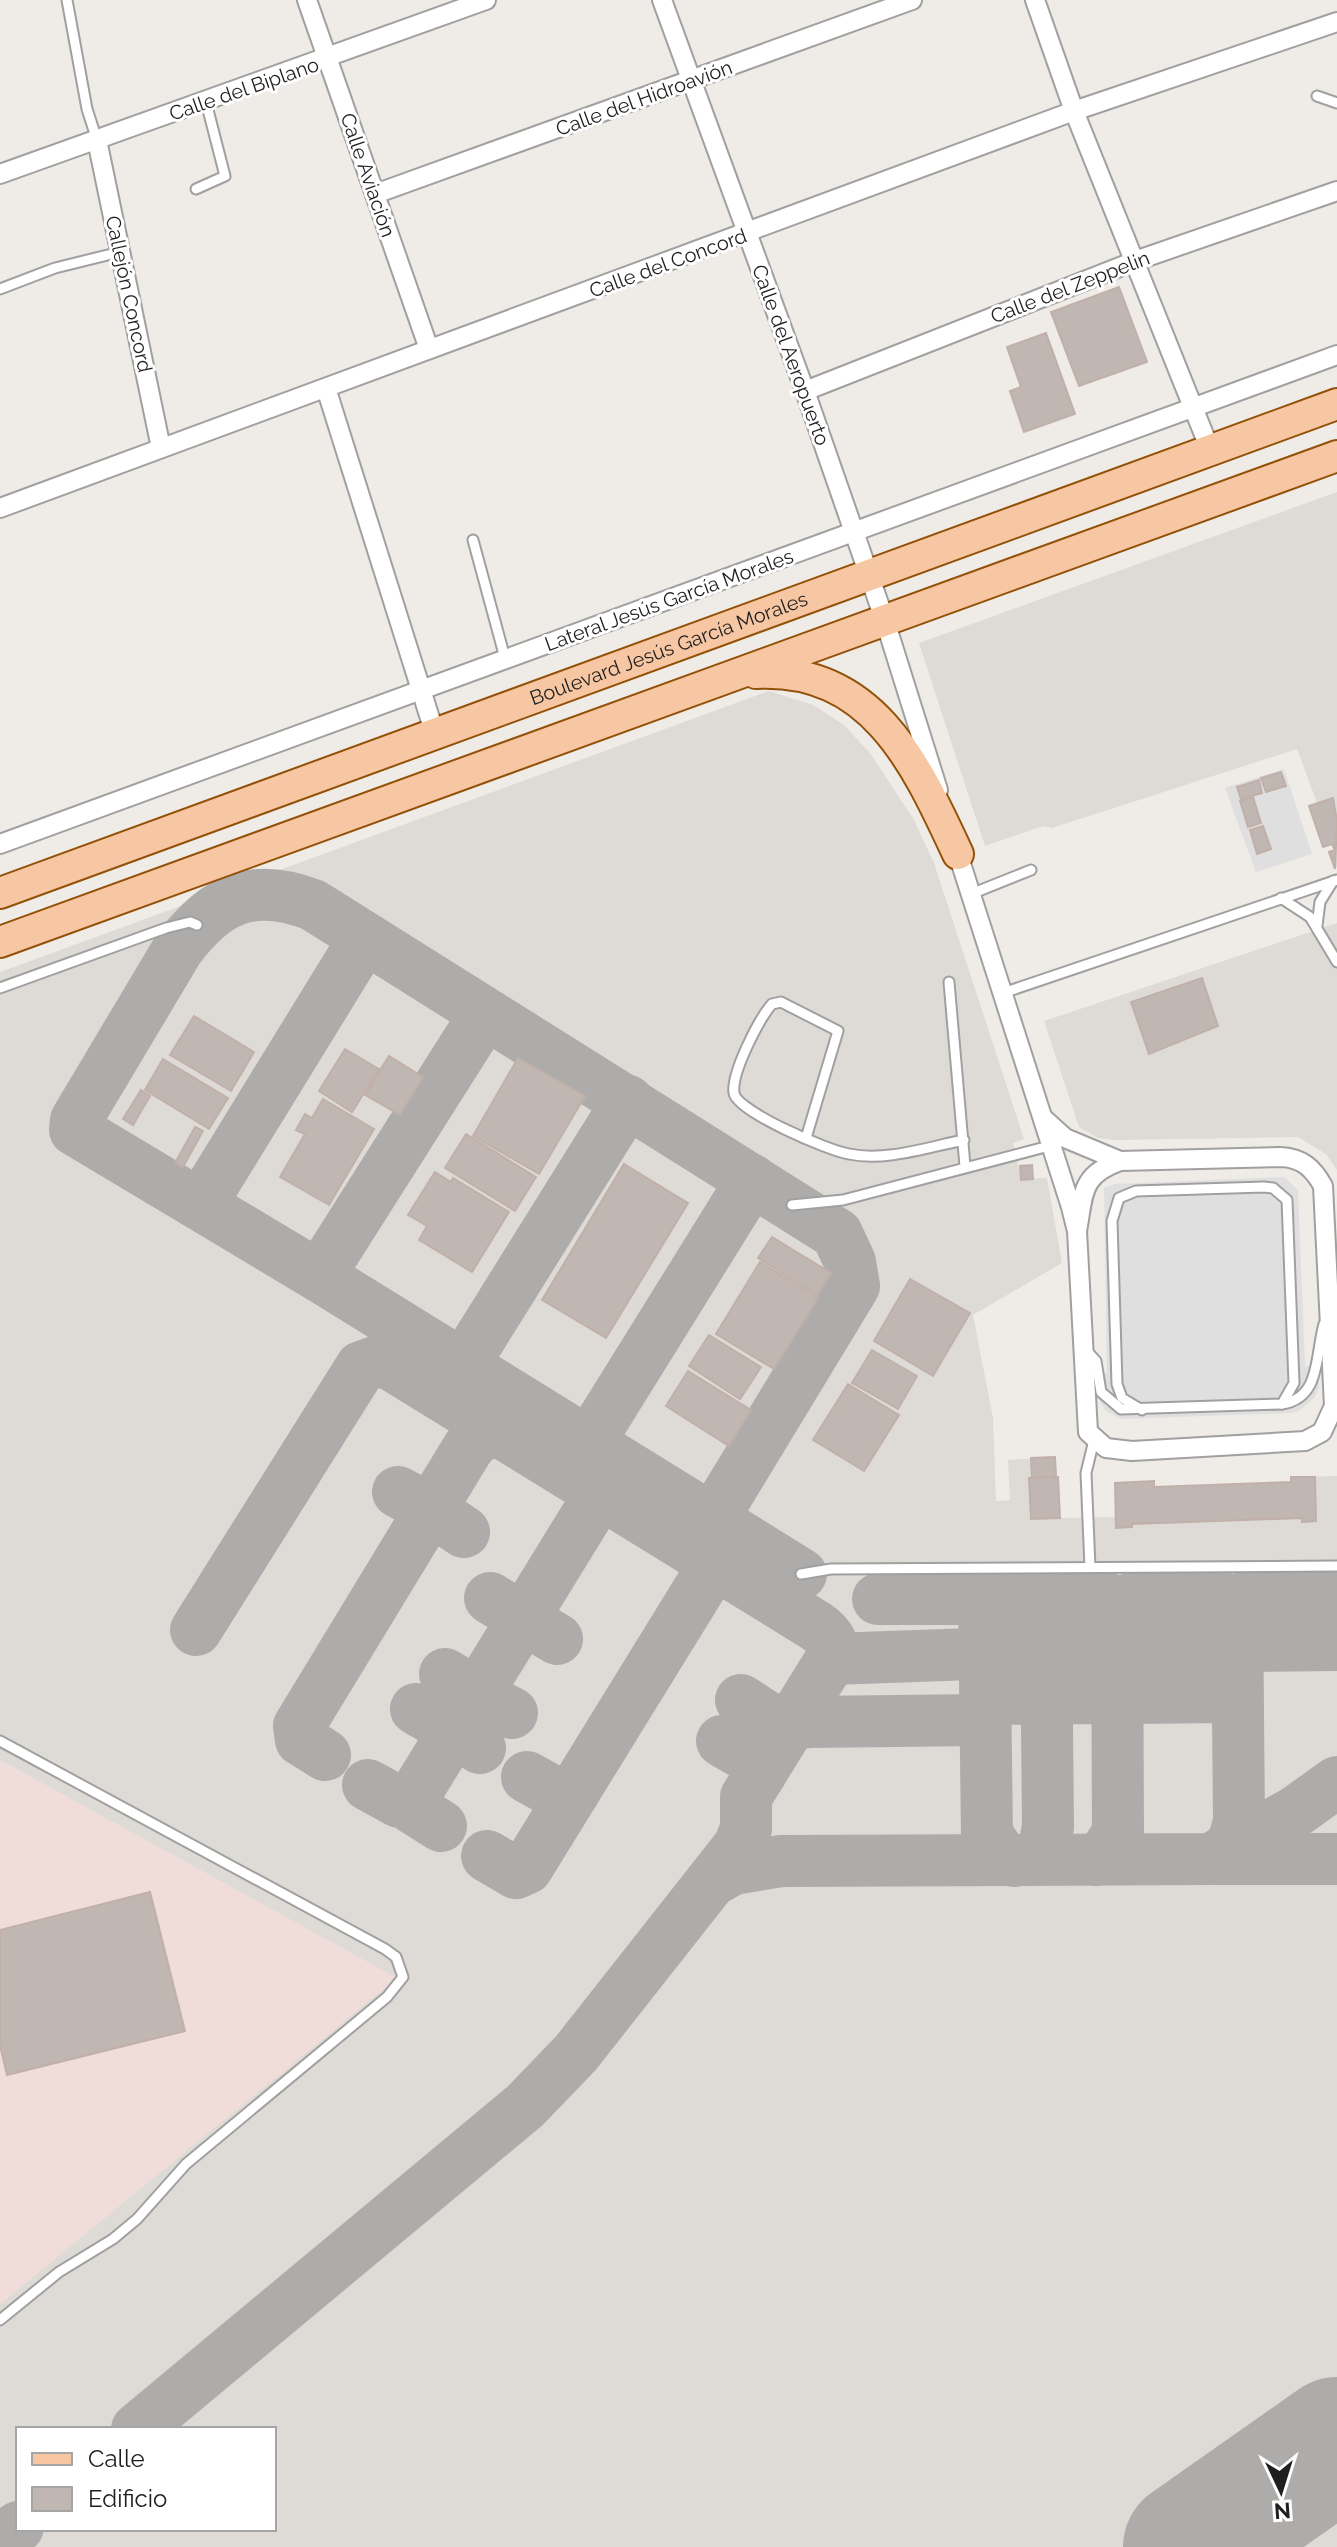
<svg xmlns="http://www.w3.org/2000/svg" width="1337" height="2547" font-family="Raleway,sans-serif">
<rect width="100%" height="100%" fill="#efebe6"/>
<polygon fill="#f0ddda" points="0,1760 398,1978 0,2304"/>
<g fill="#dedbd7" fill-rule="evenodd">
<polygon points="1337,492 1337,868 1329,852 1334,850 1332,844 1323,847 1309,806 1317,803 1297,749 1052,828 1043,826 985,846 919,643"/>
<path d="M769,691L813,705L844,725L870,753L914,820L934,863L1024,1139L1013,1143L1021,1179L1047,1178L1062,1263L973,1315L993,1418L996,1501L1010,1500L1008,1460L1055,1457L1060,1518L1116,1517L1115,1483L1154,1481L1155,1487L1291,1482V1477L1337,1476V2547H0V2304L397,1978L0,1760V972ZM18,2429H274V2529H18Z"/>
<polygon points="1337,923 1337,1170 1326,1154 1298,1137 1116,1140 1098,1138 1079,1127 1044,1021"/>
</g>
<g fill="#dfdfdf">
<polygon points="1284,769 1312,854 1256,872 1225,788"/>
<polygon points="1284,1177 1298,1190 1305,1366 1319,1366 1319,1388 1314,1398 1299,1411 1289,1413 1122,1419 1106,1411 1097,1397 1095,1374 1107,1373 1104,1188 1115,1184"/>
</g>
<g fill="none" stroke-linecap="round" stroke-linejoin="round">
<g stroke="#aeacaa" stroke-width="52">
<polyline points="201,1204 364,939"/>
<polyline points="319,1276 485,1014"/>
<polyline points="464,1364 628,1101"/>
<polyline points="588,1444 752,1180"/>
<polyline points="398,1492 425,1506 435,1504 440,1516 464,1532"/>
<path d="M712,1520L854,1286L850,1262L837,1234L313,905C252,882 216,898 178,949L76,1120L75,1130L319,1276L801,1574"/>
<polyline points="490,1598 516,1614 518,1626 530,1623 557,1639"/>
<polyline points="878,1599 978,1599 984,1603 994,1598 1107,1598 1117,1603"/>
<polyline points="984,1603 987,1835 1001,1854 1014,1861"/>
<path d="M1117,1603C1133,1594 1226,1592 1237,1603"/>
<polyline points="1237,1603 1245,1597 1337,1595"/>
<polyline points="1237,1653 1244,1646 1337,1645"/>
<polyline points="985,1657 993,1649 1110,1648 1117,1658 1124,1649 1134,1647 1229,1646 1238,1655"/>
<polyline points="831,1659 974,1654 985,1663"/>
<polyline points="445,1674 470,1689 482,1686 483,1698 512,1713"/>
<polyline points="741,1700 781,1726 784,1735"/>
<polyline points="985,1706 995,1699 1104,1698 1114,1700 1118,1706 1123,1699 1132,1698 1228,1697 1234,1699 1238,1707"/>
<polyline points="416,1709 447,1727 457,1725 462,1736 480,1748"/>
<polyline points="781,1726 809,1722 979,1720 985,1724"/>
<polyline points="722,1741 758,1762 761,1773"/>
<polyline points="325,1755 301,1740 299,1726 468,1448 481,1433 500,1433"/>
<polyline points="527,1777 563,1797 574,1792"/>
<polyline points="368,1785 399,1802 411,1801"/>
<polyline points="441,1826 414,1809 411,1801 590,1510 592,1498 586,1485"/>
<polyline points="1223,1854 1234,1840 1239,1821 1237,1603"/>
<polyline points="487,1856 516,1873 527,1868 704,1581 705,1564 699,1554"/>
<polyline points="1216,1859 1337,1859"/>
<polyline points="1029,1860 1043,1851 1048,1827 1047,1724"/>
<polyline points="1096,1860 1105,1853 1118,1833 1117,1603"/>
<polyline points="712,1881 733,1869 781,1861 1211,1859 1295,1812 1337,1782"/>
<path d="M137,2429L525,2106L576,2053L739,1846L746,1829V1797L830,1661C837,1645 829,1635 816,1626L392,1365L378,1361L361,1367L196,1630"/>
<polyline points="0,2542 18,2527"/>
</g>
<polyline stroke="#aeacaa" stroke-width="132" points="1189,2547 1337,2443"/>
</g>
<g fill="#c0b6b2" stroke="#c0b0a9" stroke-width="2">
<polygon points="1119,287 1147,362 1079,386 1051,312"/>
<polygon points="1046,333 1075,414 1024,432 1010,391 1021,387 1007,347"/>
<polygon points="1281,772 1286,786 1266,792 1261,778"/>
<polygon points="1259,780 1262,793 1241,799 1237,787"/>
<polygon points="1253,797 1261,823 1248,827 1240,801"/>
<polygon points="1333,798 1337,821 1335,869 1329,852 1335,850 1332,844 1323,847 1309,806"/>
<polygon points="1263,826 1271,849 1257,854 1250,830"/>
<polygon points="1202,978 1218,1026 1149,1054 1131,1002"/>
<polygon points="194,1016 254,1052 231,1091 170,1055"/>
<polygon points="345,1049 379,1069 352,1112 319,1091"/>
<polygon points="389,1056 423,1077 400,1115 365,1095"/>
<polygon points="518,1058 585,1096 539,1174 473,1136"/>
<polygon points="163,1059 228,1098 209,1129 145,1090"/>
<polygon points="141,1090 150,1096 133,1125 123,1119"/>
<polygon points="323,1099 374,1129 329,1205 280,1177 305,1134 296,1130 305,1114 312,1118"/>
<polygon points="195,1127 203,1131 183,1167 175,1163"/>
<polygon points="466,1134 536,1177 515,1211 445,1168"/>
<polygon points="624,1164 688,1203 606,1338 542,1300"/>
<polygon points="1032,1165 1033,1179 1021,1180 1020,1166"/>
<polygon points="435,1172 451,1182 453,1178 509,1212 472,1272 419,1240 427,1226 408,1215"/>
<polygon points="772,1237 831,1273 817,1295 758,1258"/>
<polygon points="760,1262 818,1298 774,1369 716,1334"/>
<polygon points="910,1279 970,1313 933,1376 874,1341"/>
<polygon points="709,1335 761,1367 740,1399 689,1366"/>
<polygon points="872,1350 917,1376 898,1409 852,1383"/>
<polygon points="688,1371 751,1410 729,1446 666,1406"/>
<polygon points="848,1384 899,1415 864,1471 813,1440"/>
<polygon points="1055,1457 1056,1477 1032,1478 1031,1458"/>
<polygon points="1058,1477 1060,1518 1031,1519 1029,1478"/>
<polygon points="1291,1477 1315,1477 1316,1521 1302,1522 1302,1518 1132,1524 1132,1527 1116,1528 1115,1483 1154,1481 1154,1487 1291,1482"/>
<polygon points="150,1892 185,2031 7,2075 0,2045 0,1930"/>
</g>
<g fill="none" stroke-linecap="round" stroke-linejoin="round">
<g stroke="#a0a0a0" stroke-width="13">
<g id="lane">
<polyline points="67,0 87,109 97,140"/>
<polyline points="1317,96 1337,103"/>
<polyline points="196,189 225,176 206,102"/>
<polyline points="0,289 55,268 120,252"/>
<polyline points="473,540 505,658"/>
<polyline points="971,894 1031,870"/>
<polyline points="1281,898 1310,917 1337,962"/>
<polyline points="1317,926 1320,902 1333,881"/>
<polyline points="949,982 965,1166"/>
<polyline points="0,988 166,928 190,922 197,925"/>
<polyline points="1003,993 1337,880"/>
<path d="M806,1138L838,1031L781,1002L772,1004C759,1019 731,1073 734,1093C736,1111 829,1151 849,1154C885,1162 928,1147 964,1140"/>
<polyline points="792,1205 843,1200 1053,1145"/>
<path d="M1087,1351L1096,1361L1101,1392L1121,1409L1282,1404C1321,1398 1315,1356 1324,1324"/>
<polyline points="1142,1410 1122,1398 1117,1384 1112,1221 1119,1198 1136,1191 1264,1187 1273,1188 1287,1200 1294,1383 1282,1404"/>
<polyline points="1090,1567 1086,1473 1094,1440"/>
<polyline points="801,1574 831,1569 1337,1566"/>
<polyline points="0,1741 385,1949 396,1957 403,1977 387,1997 186,2164 137,2219 113,2239 59,2272 0,2320"/>
</g>
</g>
<g stroke="#a0a0a0" stroke-width="22">
<g id="street">
<polyline points="307,0 429,349"/>
<polyline points="662,0 805,391 885,621 938,790"/>
<polyline points="1035,0 1074,111 1211,452"/>
<polyline points="97,140 161,448"/>
<polyline points="0,174 486,0"/>
<polyline points="375,194 912,0"/>
<polyline points="326,388 434,731"/>
<polyline points="805,391 1135,261 1337,191"/>
<polyline points="0,508 1074,111 1337,22"/>
<polyline points="0,844 1337,355"/>
<path d="M955,845L1071,1207L1077,1231L1088,1432L1106,1448L1132,1451L1305,1441L1322,1432L1334,1406L1323,1186C1313,1168 1302,1158 1281,1157L1120,1161C1080,1175 1084,1194 1077,1231"/>
<polyline points="1044,1119 1065,1138 1120,1161"/>
</g>
</g>
<g stroke="#935007" stroke-width="34">
<g id="primary">
<path d="M756,673C873,667 916,764 958,854"/>
<path id="s1" d="M0,893L1337,404"/>
<polyline points="0,942 1337,456"/>
</g>
</g>
<use href="#lane" stroke="#fff" stroke-width="9"/>
<use href="#street" stroke="#fff" stroke-width="18"/>
<use href="#primary" stroke="#f7c7a3" stroke-width="30"/>
</g>
<g text-anchor="middle" dominant-baseline="central" stroke-width="6" stroke-linejoin="round" paint-order="stroke">
<g font-size="20" fill="#1f1f1f" stroke="#fff">
<text transform="translate(244 89) rotate(-19)">Calle del Biplano</text>
<text transform="translate(644 98) rotate(-20)">Calle del Hidroavión</text>
<text transform="translate(368 175) rotate(71)">Calle Aviación</text>
<text transform="translate(668 263) rotate(-20)">Calle del Concord</text>
<text transform="translate(1070 287) rotate(-21)">Calle del Zeppelin</text>
<text transform="translate(129 294) rotate(78)">Callejón Concord</text>
<text transform="translate(791 355) rotate(70)">Calle del Aeropuerto</text>
<text transform="translate(669 600) rotate(-20)">Lateral Jesús García Morales</text>
<text stroke="none"><textPath href="#s1" startOffset="712">Boulevard Jesús García Morales</textPath></text>
</g>
</g>
<rect x="16" y="2427" width="260" height="104" fill="#ffffff" stroke="#a5a5a5" stroke-width="2"/>
<rect x="32" y="2453" width="40" height="12" fill="#f7c7a3" stroke="#a5a5a5" stroke-width="2"/>
<text x="88" y="2467" font-size="24" fill="#1f1f1f">Calle</text>
<rect x="32" y="2487" width="40" height="24" fill="#c0b6b2" stroke="#a5a5a5" stroke-width="2"/>
<text x="88" y="2507" font-size="24" fill="#1f1f1f">Edificio</text>
<g transform="translate(1281 2491) rotate(176)" stroke="#ffffff" stroke-width="6" paint-order="stroke">
<path d="M0-6L14 30L0 20L-14 30Z" fill="#1f1f1f"/>
<text y="-12" font-size="22" font-weight="bold" text-anchor="middle" fill="#1f1f1f">N</text>
</g>
</svg>
